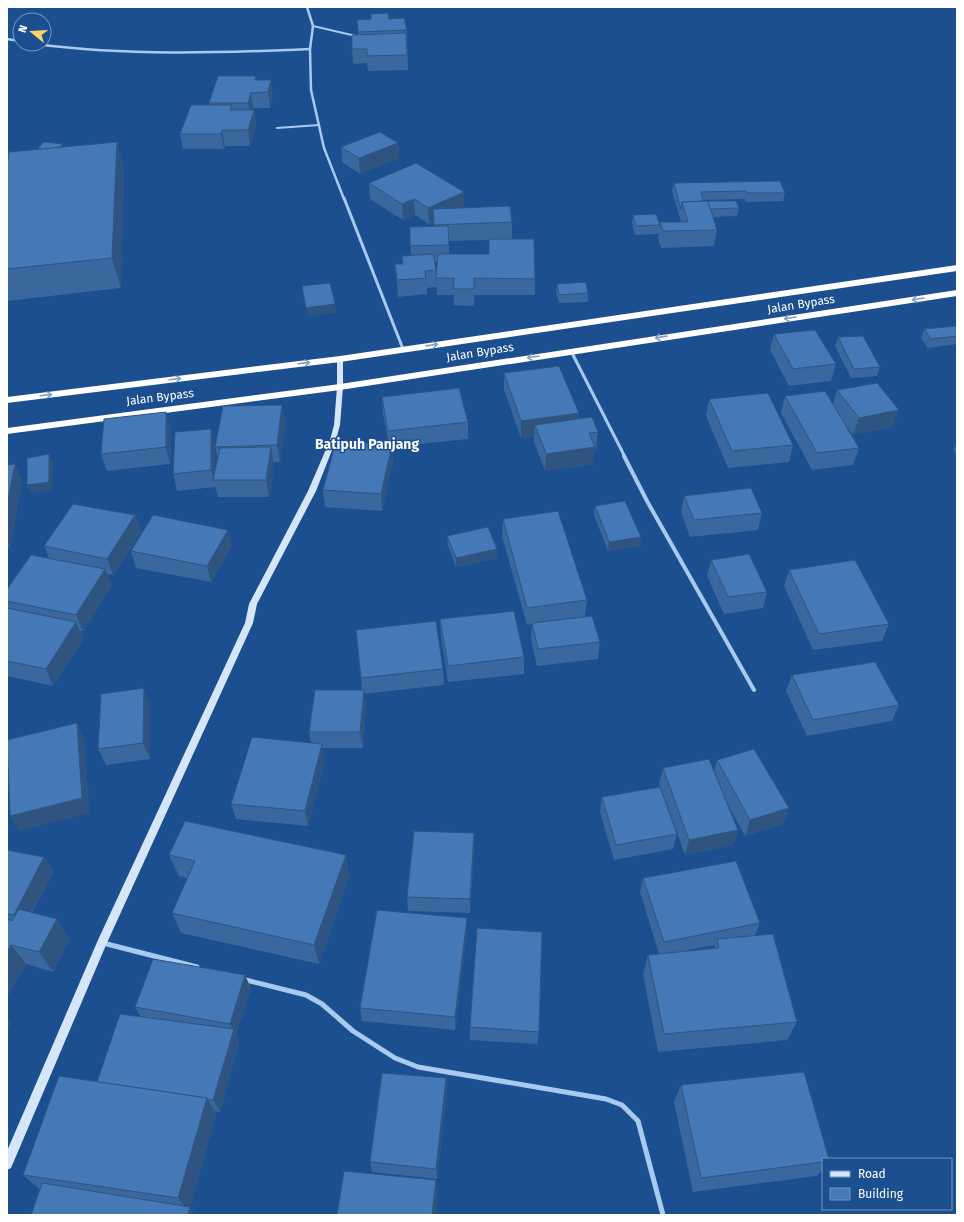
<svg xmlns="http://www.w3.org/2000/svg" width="964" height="1222" font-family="'Fira Sans',sans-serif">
<rect width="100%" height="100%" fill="#1b4f8f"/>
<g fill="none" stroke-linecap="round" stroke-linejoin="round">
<g stroke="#a9c9ee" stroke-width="2">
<polyline points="313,26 356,36"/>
<polyline points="277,128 319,125"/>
</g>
<g stroke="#a9c9ee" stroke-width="2.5">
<polyline points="307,7 313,26 310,49 311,90 324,148 344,199"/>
<polyline points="7,39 20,41"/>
<path d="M36,44C127,56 218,53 310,49"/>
</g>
<g stroke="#a9c9ee" stroke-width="3">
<polyline points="344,198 403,349"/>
<polyline points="571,351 625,457"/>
</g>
<polyline stroke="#a9c9ee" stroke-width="4" points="624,456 647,501 754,690"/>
<g stroke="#a9c9ee" stroke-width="5">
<polyline points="103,943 197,967"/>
<polyline points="242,979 306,995 322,1004 353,1031 395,1058 418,1067 606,1099 622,1105 638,1121 663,1215"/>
</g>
<polygon fill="#d6e6fa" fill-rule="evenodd" points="340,357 343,359 343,387 340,425 336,440 316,491 257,604 253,623 106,945 11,1168 7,1170 7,1151 98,940 245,623 249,604 308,491 330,440 334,425 337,387 337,359"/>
<g fill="#fff" fill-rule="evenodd">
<polygon points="957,265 957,271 340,362 7,403 7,397 340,356"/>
<polygon points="957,290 957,296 340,390 7,434 7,428 340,384"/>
</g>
</g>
<g fill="#3a679d" fill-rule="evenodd">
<polygon points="371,14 389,19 407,30 408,70 368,71 367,63 353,64 352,49 358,34 357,20 371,19"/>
<polygon points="256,80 273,95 270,108 253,108 253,110 254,110 256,125 250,146 225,146 224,149 183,149 180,134 210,105 209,103"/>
<polygon points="117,142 124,171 121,288 7,301 7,166 38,150 37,149 64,147"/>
<polygon points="398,143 399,158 360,174 342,162 341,147"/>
<path d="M369,183L464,192V208L512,222V239H500L535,279V295H474V306L454,305V295H437L436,278L438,262H434L436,270V287L427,288V294L398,297L395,264H402V256H411L410,227L434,226V222L429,224L415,215L403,220L370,199ZM489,240V254H449V241Z"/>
<polygon points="674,183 785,193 783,201 745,202 745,199 703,200 703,201 739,208 737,216 713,217 717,230 714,246 661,248 658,238 659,234 635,235 632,223 633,215 660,225 660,222 681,222 672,191"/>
<polygon points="557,284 588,293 588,302 559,303 556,292"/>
<polygon points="302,286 336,312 308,316"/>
<polygon points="957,326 957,345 957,344 928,348 921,338 924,329"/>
<polygon points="774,334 836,364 831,381 789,386 770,350"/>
<polygon points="838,337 880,367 877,376 851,378 835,346"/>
<polygon points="504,373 579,413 578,419 598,432 596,449 594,449 593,464 545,471 534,442 534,436 521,438 504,390"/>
<polygon points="837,390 893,427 853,435 840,417 859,448 853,465 812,470 781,413 785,396 833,405"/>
<polygon points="382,397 468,422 468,439 392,447 393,461 382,511 325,507 323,490 389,444 383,413"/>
<polygon points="709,399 793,445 789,462 728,468 706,416"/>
<polygon points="282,405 285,422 280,462 274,462 274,464 269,497 218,497 215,486 215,487 177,491 173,474 211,429 215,446 215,473 218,459 215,447"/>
<polygon points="171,429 170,464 107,471 101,454"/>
<polygon points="957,442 957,456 953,450"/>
<polygon points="15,464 22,481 10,547 7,548 7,465"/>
<polygon points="684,496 762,513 758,530 690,537 681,512"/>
<polygon points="595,506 640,546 608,551 594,515"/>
<polygon points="135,515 141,532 113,575 107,574 112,586 83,631 80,631 83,639 53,686 7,676 7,589 49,558 44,546"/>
<polygon points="503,519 587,600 585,616 600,642 598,659 537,666 531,639 532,624 527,625 502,536"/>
<polygon points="228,530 232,546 211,582 136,568 131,551"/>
<polygon points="447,536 497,549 497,558 456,567 448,545"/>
<polygon points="711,560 767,592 763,608 724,614 707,576"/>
<polygon points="789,570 889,624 882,641 813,650 784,586"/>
<polygon points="440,619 524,657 524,674 448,682 441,636"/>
<polygon points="443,669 444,685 364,694 366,706 363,748 322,748 325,760 308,826 236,819 231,804 311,743 309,732 362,690 361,678"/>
<polygon points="792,675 899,705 892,721 807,736 786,691"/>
<polygon points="150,704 150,759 106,765 98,749"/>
<polygon points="717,760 789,808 783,824 745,836 726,801 733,845 685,855 664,796 677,834 673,849 614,860 600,812 602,797 660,787 659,784 663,768 714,771"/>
<polygon points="474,848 470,913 408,911 407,897"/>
<polygon points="7,850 44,857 53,872 32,913 57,919 70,939 53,972 26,964 7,997"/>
<polygon points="169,855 346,855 349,876 319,964 181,933 172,913 187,878 179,876"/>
<path d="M643,878L760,923L755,936L797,1022L787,1040L658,1052L643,974L648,955L659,954L640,892ZM715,945L714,948L681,951Z"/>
<polygon points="467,932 455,1030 362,1021 360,1008"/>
<polygon points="251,988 236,1034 239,1042 220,1112 214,1111 216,1114 190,1208 39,1189 23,1175 97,1082 141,1017 135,1007"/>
<polygon points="470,1027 539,1032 537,1044 470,1040"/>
<polygon points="446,1078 447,1090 437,1179 372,1172 370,1162"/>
<polygon points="681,1085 823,1159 823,1169 817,1176 693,1192 674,1102"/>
</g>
<g fill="#305480">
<polygon points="271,80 273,95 270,108 268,92"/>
<polygon points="251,93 253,108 251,118 248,103"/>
<polygon points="254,110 256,125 250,146 248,130"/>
<polygon points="222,130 225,146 224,149 221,134"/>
<polygon points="117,142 124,171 121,288 112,258"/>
<polygon points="398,143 399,158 360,174 359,158"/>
<polygon points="63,144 65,152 56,151"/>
<polygon points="464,192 464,209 433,209 434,222 429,224 428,208"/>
<polygon points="414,199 415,215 403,220 402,204"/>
<polygon points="335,304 336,312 308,316 306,308"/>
<polygon points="282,405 285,422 280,462 277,445"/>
<polygon points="899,410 893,427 853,435 859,418"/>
<polygon points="166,412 171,429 170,464 166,447"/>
<polygon points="579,413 577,430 535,425 534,436 521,438 521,421"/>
<polygon points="211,429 215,446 215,480 213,480 215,487 211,470"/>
<polygon points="392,445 393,461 382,511 381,494"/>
<polygon points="271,447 274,464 269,497 266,480"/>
<polygon points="595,447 593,464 545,471 546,454"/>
<polygon points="49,454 53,463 52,490 30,494 27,485"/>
<polygon points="15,464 22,481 10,547 7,542 7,504"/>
<polygon points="135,515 141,532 113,575 107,559"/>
<polygon points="228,530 232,546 211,582 207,566"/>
<polygon points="641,537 640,546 608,551 609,542"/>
<polygon points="497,549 497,558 456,567 456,558"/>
<polygon points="105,569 112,586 83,631 76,615"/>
<polygon points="76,622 83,639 53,686 46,669"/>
<polygon points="144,688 150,704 150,759 143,743"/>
<polygon points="364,690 366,706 363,748 360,732"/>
<polygon points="77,723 84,739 90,813 19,831 10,816"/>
<polygon points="322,744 325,760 308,826 305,811"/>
<polygon points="789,808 783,824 745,836 750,820"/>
<polygon points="738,830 733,845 685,855 689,840"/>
<polygon points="474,833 474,848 470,913 470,899"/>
<polygon points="346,855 349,876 319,964 314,945"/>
<polygon points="44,857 53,872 23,929 14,915"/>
<polygon points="467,918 467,932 455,1030 455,1017"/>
<polygon points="57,919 70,939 53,972 39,952"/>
<polygon points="11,945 26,964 7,997 7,952"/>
<polygon points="245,975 251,988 236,1034 239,1042 220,1112 213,1100 233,1031 230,1024"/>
<polygon points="7,1018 11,1023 7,1031"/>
<polygon points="446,1078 447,1090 437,1179 436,1169"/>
<polygon points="207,1098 216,1114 190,1208 196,1215 188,1215 189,1212 178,1198"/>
<polygon points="436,1180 438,1194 436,1215 432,1215"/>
</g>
<g fill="#4478b7" stroke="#305480">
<polygon points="388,13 389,19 404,18 407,30 358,32 357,20 371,19 371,14"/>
<polygon points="406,33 407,55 367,56 367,49 352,49 352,35"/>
<polygon points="218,76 256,76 255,80 271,80 268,92 251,93 248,103 209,103"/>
<polygon points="191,105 232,105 230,110 254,110 248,130 222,130 221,134 180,134"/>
<polygon points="380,132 398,143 359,158 341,147"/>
<polygon points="44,142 63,144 59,148 43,149 37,149"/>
<polygon points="117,142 112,258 7,269 7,166 9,152"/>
<polygon points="416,163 464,192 428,208 414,199 402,204 369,183"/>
<polygon points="780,181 785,193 747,193 746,191 701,192 703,201 682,202 681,210 674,183"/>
<polygon points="708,201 717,230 663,231 660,222 688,222 682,202"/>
<polygon points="708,201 736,201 739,208 710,209"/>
<polygon points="510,206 512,222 434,225 433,209"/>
<polygon points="656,214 660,225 636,226 633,215"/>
<polygon points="448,226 449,245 410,246 410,227"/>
<polygon points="489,239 534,239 535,279 474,278 474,289 453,289 454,278 436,278 438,254 489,254"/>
<polygon points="433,254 436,270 425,271 426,278 397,280 395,264 403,264 402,256"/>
<polygon points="586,282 588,293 559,295 557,284"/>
<polygon points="330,283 335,304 306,308 302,286"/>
<polygon points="957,326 957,336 931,339 924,329"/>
<polygon points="815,330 836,364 793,369 774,334"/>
<polygon points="863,336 880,367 854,369 838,337"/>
<polygon points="559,366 579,413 521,421 504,373"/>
<polygon points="877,383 899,410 859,418 837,390"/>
<polygon points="459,388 468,422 388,431 382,397"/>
<polygon points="825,391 859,448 817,453 785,396"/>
<polygon points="768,393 793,445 732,451 709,399"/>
<polygon points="282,405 277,445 215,447 223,406"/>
<polygon points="166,412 166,447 101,454 104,419"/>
<polygon points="592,417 598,432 589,433 595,447 546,454 535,425"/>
<polygon points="211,429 211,470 173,474 175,432"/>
<polygon points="336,441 392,445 381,494 323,490"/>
<polygon points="271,447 266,480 213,480 220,448"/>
<polygon points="49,454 49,482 27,485 27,458"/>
<polygon points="15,464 7,504 7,465"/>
<polygon points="751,488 762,513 694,520 684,496"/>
<polygon points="625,501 641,537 609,542 595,506"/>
<polygon points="73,504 135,515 107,559 44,546"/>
<polygon points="558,511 587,600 527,608 503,519"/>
<polygon points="153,515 228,530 207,566 131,551"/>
<polygon points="488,527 497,549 456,558 447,536"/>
<polygon points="749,554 767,592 728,597 711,560"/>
<polygon points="31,555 105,569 76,615 7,601 7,589"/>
<polygon points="855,560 889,624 819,634 789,570"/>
<polygon points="7,608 76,622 46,669 7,661"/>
<polygon points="514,611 524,657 448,666 440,619"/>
<polygon points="592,616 600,642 538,649 532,623"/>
<polygon points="436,621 443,669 361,678 356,630"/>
<polygon points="875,662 899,705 813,720 792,675"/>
<polygon points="144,688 143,743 98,749 101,694"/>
<polygon points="315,690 364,690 360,732 309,732"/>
<polygon points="77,723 82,798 10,816 7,740"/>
<polygon points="252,737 322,744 305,811 231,804"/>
<polygon points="754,749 789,808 750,820 717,760"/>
<polygon points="709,759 738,830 689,840 663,768"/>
<polygon points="660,787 677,834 616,845 602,797"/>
<polygon points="185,821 346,855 314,945 172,913 195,861 169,855"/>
<polygon points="414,831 474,833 470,899 407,897"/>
<polygon points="7,850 44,857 14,915 7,914"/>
<polygon points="736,861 760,923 664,942 643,878"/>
<polygon points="19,909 57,919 39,952 11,945 7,952 7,919 12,921"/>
<polygon points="377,910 467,918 455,1017 360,1008"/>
<polygon points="477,928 542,932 539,1032 470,1027"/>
<polygon points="773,934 797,1022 664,1034 648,955 719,948 717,939"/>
<polygon points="153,959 245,975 230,1024 135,1007"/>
<polygon points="120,1014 234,1029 213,1100 208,1099 207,1098 97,1082"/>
<polygon points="804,1072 829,1159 823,1159 823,1162 701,1178 681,1085"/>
<polygon points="382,1073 446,1078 436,1169 370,1162"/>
<polygon points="59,1076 207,1098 178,1198 23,1175"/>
<polygon points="344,1171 436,1180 432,1215 337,1215"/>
<polygon points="42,1183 190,1207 188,1215 31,1215"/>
</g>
<defs><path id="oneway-shaft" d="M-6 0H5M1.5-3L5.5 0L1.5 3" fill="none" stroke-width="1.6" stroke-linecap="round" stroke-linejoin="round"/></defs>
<g stroke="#829ec1">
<use href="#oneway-shaft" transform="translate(918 299) rotate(171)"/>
<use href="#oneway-shaft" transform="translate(790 318) rotate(171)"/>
<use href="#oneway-shaft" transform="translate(661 337) rotate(172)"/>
<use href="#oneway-shaft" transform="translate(432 345) rotate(-8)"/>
<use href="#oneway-shaft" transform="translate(533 357) rotate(171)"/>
<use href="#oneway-shaft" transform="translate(304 363) rotate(-7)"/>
<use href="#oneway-shaft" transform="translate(175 379) rotate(-7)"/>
<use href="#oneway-shaft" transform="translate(46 395) rotate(-7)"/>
</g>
<g text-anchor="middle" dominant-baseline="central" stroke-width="3" stroke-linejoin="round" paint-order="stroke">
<g font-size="12" fill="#fff" stroke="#1b4f8f">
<text transform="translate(801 304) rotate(-9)">Jalan Bypass</text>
<text transform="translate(480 352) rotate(-9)">Jalan Bypass</text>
<text transform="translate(160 397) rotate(-7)">Jalan Bypass</text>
</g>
<g font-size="14" font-weight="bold" fill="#fff" stroke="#1b4f8f">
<text x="367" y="444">Batipuh Panjang</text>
</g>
</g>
<rect width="964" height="1222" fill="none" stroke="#ffffff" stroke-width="16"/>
<rect x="822" y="1158" width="130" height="52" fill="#1b4f8f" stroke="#7695bc"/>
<rect x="830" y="1171" width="20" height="6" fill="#d6e6fa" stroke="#7695bc"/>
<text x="858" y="1178" font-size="12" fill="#ffffff">Road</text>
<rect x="830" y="1188" width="20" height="12" fill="#4478b7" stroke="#7695bc"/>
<text x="858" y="1198" font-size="12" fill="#ffffff">Building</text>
<g transform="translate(32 32) rotate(288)"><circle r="19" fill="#1b4f8f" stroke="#7695bc"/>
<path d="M0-3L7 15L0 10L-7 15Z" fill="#ffd166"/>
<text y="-6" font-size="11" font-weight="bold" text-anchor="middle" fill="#ffffff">N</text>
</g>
</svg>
